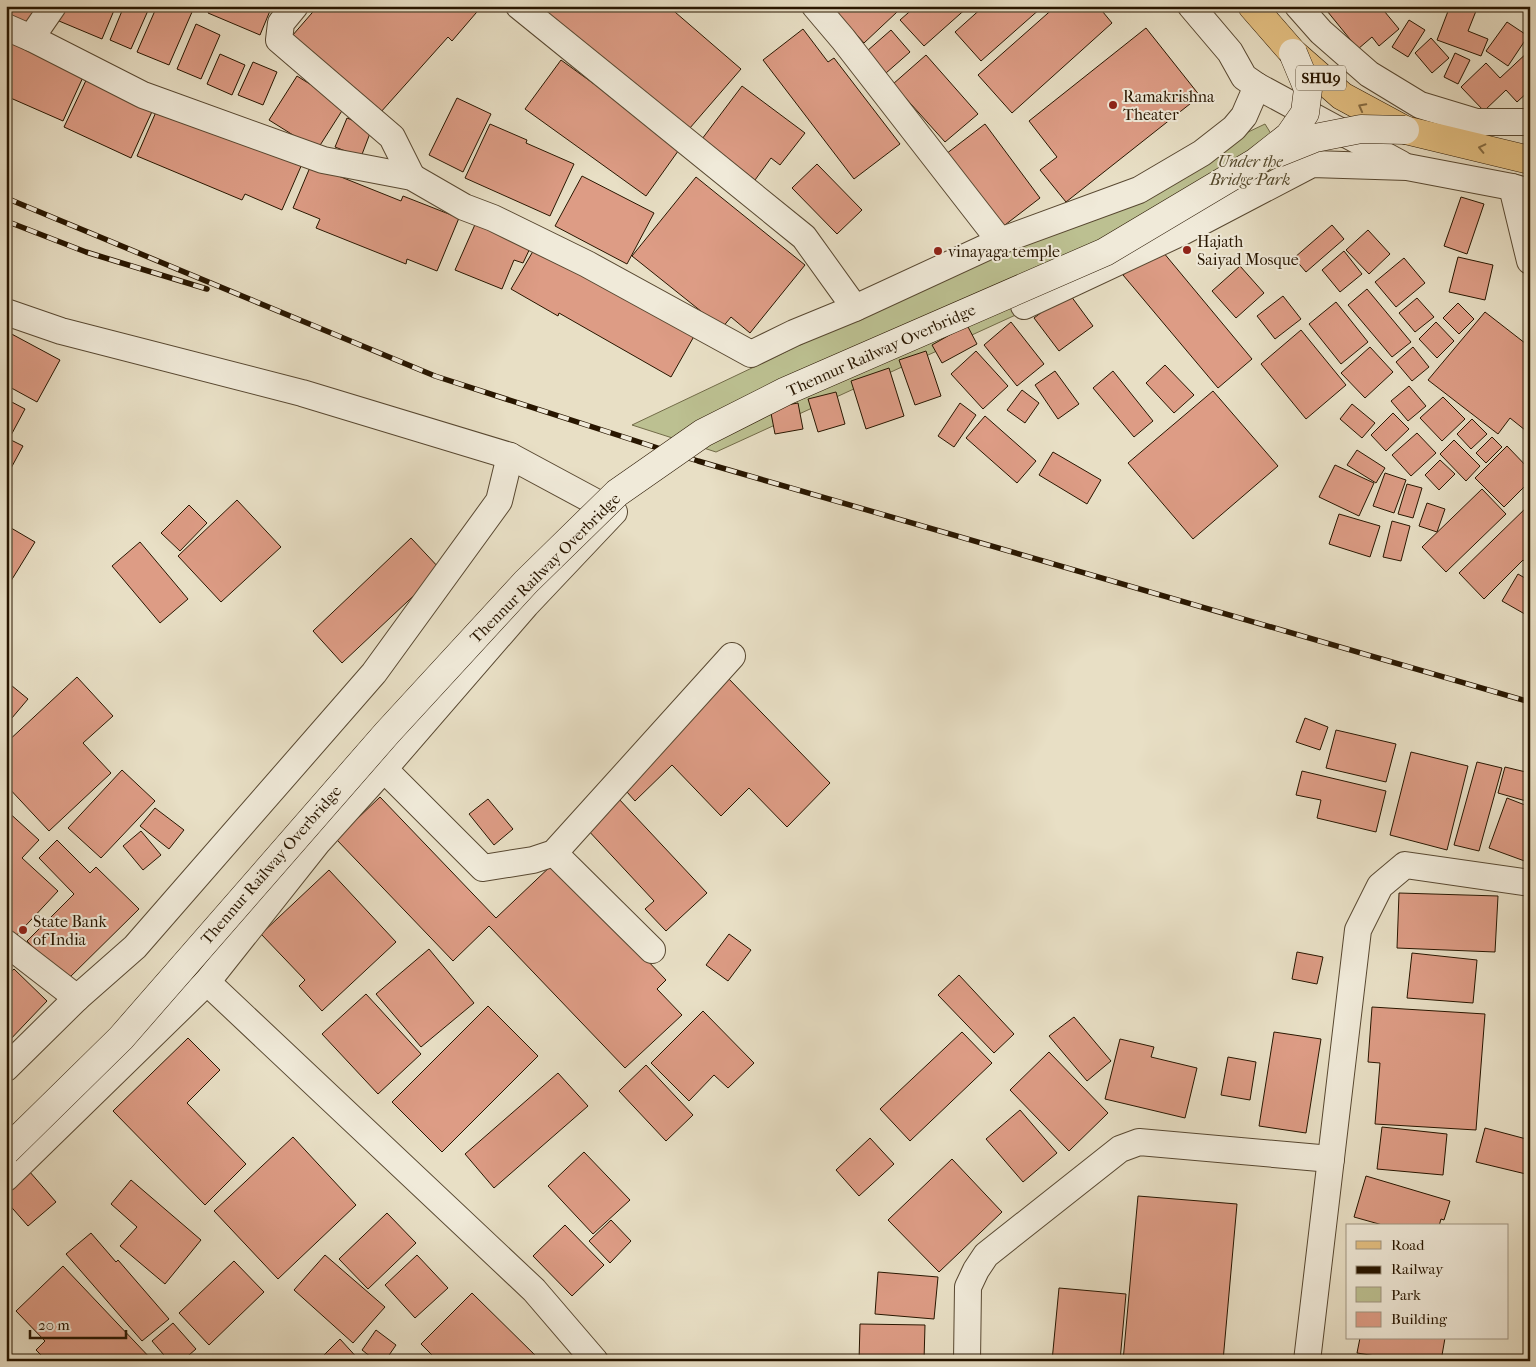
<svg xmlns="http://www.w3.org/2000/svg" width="1536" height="1367" font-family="'IM FELL French Canon',serif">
<rect width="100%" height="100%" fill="#e8dfc5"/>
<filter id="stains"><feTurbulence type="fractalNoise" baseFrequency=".004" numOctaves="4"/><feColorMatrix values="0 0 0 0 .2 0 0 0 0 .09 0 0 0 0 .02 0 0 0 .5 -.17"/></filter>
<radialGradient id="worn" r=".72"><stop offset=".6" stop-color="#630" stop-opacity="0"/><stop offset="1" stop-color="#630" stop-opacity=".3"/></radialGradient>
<polygon fill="#bcc091" stroke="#726b48" points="1265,124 1302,184 716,452 632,425"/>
<g fill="#dd9c85" stroke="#281600">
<polygon points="6,6 43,6 28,28 6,13"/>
<polygon points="65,6 110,6 115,8 102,39 59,21"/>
<polygon points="124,6 150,6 131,49 110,40"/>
<polygon points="157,6 178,6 192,12 169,65 137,52"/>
<polygon points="211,6 272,6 260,35 208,13"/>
<polygon points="318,6 482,6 452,41 448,37 380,113 292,36"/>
<polygon points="533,6 668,6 741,69 683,136"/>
<polygon points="835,6 892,6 897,12 864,43 833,8"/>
<polygon points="916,6 969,6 924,46 900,20"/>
<polygon points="984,6 1040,6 1041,8 981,61 955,32"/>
<polygon points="1056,6 1098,6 1112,23 1012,113 978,75"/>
<polygon points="1323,6 1380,6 1399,29 1379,46 1372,37 1358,49"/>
<polygon points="1450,6 1478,6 1468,31 1488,39 1481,56 1437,40"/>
<polygon points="1409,20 1425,30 1408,57 1392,47"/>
<polygon points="1507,22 1528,36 1508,66 1486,51"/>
<polygon points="196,24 220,35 201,79 177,69"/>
<polygon points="1146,28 1200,96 1066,202 1040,170 1057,157 1029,121"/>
<polygon points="803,29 828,62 834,58 900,144 854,179 763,60"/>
<polygon points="891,30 910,52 886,73 867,51"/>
<polygon points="1431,38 1449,58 1432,73 1415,53"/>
<polygon points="6,41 84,75 63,121 6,96"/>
<polygon points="1530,50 1530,90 1517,102 1506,90 1484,111 1461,87 1486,63 1500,78"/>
<polygon points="1455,53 1470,60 1458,84 1444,77"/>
<polygon points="220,54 245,65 232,95 207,84"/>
<polygon points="926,55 978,114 945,142 893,84"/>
<polygon points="561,60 681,147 646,196 525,109"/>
<polygon points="253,62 277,72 263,105 238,95"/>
<polygon points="89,74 155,105 131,158 64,127"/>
<polygon points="297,76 345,106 317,150 269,120"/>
<polygon points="742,86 805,133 780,165 771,158 755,180 702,139"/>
<polygon points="457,98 491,114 463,172 429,155"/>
<polygon points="159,105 302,164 282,210 245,194 242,200 137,156"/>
<polygon points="347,118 372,128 361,157 335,147"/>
<polygon points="490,124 527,140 526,143 574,164 550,216 465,178"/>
<polygon points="985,124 1040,198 1001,228 946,154"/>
<polygon points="817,164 862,210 837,234 792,188"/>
<polygon points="311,165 401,201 403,196 459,218 437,271 407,259 406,264 316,228 320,219 293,208"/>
<polygon points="582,176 654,213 627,264 555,226"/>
<polygon points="696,177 805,265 750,333 731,317 722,328 632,256"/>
<polygon points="1461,197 1484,204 1467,254 1444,246"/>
<polygon points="477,220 533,242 523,263 514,260 502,289 455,270"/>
<polygon points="1332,225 1344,239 1306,272 1294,258"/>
<polygon points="1368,230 1390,254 1369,274 1346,250"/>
<polygon points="539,241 697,331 671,377 559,313 558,316 511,289"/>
<polygon points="1158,246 1252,359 1218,388 1123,275"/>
<polygon points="1344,251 1362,274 1340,292 1322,270"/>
<polygon points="1458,257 1493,265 1485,300 1449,292"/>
<polygon points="1404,258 1425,283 1396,307 1375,282"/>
<polygon points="1240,266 1264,293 1236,318 1212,291"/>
<polygon points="1367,289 1411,342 1392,357 1348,305"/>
<polygon points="1068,292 1093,326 1059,351 1034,318"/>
<polygon points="1283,296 1301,319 1275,339 1257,316"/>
<polygon points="1417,298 1434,317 1415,332 1399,313"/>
<polygon points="1336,302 1368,342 1341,364 1309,324"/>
<polygon points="1458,303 1474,319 1459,334 1443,318"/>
<polygon points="1485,312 1530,347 1530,434 1510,418 1498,434 1428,380"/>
<polygon points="1011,322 1044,364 1017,386 984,345"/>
<polygon points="1436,322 1454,341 1437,358 1419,339"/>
<polygon points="967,325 977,344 942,363 932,345"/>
<polygon points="1301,330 1346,385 1306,419 1261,364"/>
<polygon points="6,331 60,360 37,402 6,385"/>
<polygon points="1370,347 1393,372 1365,398 1341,373"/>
<polygon points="1413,347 1429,367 1412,381 1396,362"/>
<polygon points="926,351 941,396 915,405 899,360"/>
<polygon points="976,351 1008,386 983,409 951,374"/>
<polygon points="1165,365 1194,395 1174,413 1146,383"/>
<polygon points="889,368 904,416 866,429 851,381"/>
<polygon points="1055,371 1079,404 1058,419 1035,385"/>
<polygon points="1113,371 1153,421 1134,437 1093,388"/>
<polygon points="1409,386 1426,406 1408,421 1391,401"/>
<polygon points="1022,390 1039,403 1025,423 1007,410"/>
<polygon points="1213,391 1278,466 1193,539 1128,463"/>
<polygon points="836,392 845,424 818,432 808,399"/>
<polygon points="1443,397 1465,419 1442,441 1420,418"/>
<polygon points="6,399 25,409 9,439 23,446 10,470 6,468"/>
<polygon points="798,403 803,429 775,434 770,408"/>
<polygon points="960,403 976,415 954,447 938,436"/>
<polygon points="1352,404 1375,423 1362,438 1340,419"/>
<polygon points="1393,413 1409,429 1386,451 1371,435"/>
<polygon points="985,416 1036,461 1017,483 966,438"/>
<polygon points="1472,419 1487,434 1471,449 1457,434"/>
<polygon points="1417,433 1436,453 1411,476 1392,455"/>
<polygon points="1492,437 1502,447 1486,463 1476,453"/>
<polygon points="1454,440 1480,466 1466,481 1440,454"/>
<polygon points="1507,446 1530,470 1530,481 1504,507 1475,478"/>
<polygon points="1357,450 1385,468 1376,483 1347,465"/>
<polygon points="1053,452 1101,480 1087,504 1039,475"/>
<polygon points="1440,460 1455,474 1439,490 1425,475"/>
<polygon points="1335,465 1374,483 1359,516 1319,497"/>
<polygon points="1385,473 1406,480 1394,513 1373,506"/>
<polygon points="1407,484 1422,488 1413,518 1398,514"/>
<polygon points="1482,489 1506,514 1446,572 1422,547"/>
<polygon points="237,500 281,547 221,602 178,556"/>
<polygon points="1427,503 1445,509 1437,532 1419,526"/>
<polygon points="1530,504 1530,566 1523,560 1484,599 1459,573"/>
<polygon points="189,505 207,523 180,551 161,533"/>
<polygon points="1339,514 1380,526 1370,557 1329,544"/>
<polygon points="1392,521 1410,526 1401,561 1383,557"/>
<polygon points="6,525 35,542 6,589"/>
<polygon points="411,538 441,570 342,663 313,631"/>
<polygon points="140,542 188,599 160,623 112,566"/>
<polygon points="1518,574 1530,581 1530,617 1502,601"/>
<polygon points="77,677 113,716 83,743 111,773 49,831 6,785 6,743"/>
<polygon points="728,678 830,783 787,827 749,788 721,816 672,765 635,801 619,783"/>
<polygon points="6,681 28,699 6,725"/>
<polygon points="1305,718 1328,727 1320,750 1296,742"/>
<polygon points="1336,730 1396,744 1386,782 1326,768"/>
<polygon points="1411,752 1468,766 1447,850 1390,835"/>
<polygon points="1477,762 1502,768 1479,851 1454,845"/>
<polygon points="1505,767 1530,773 1530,786 1526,801 1498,793"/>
<polygon points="122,770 155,801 101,858 68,828"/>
<polygon points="1302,771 1386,791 1376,832 1317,818 1321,800 1296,795"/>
<polygon points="380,797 496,918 554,863 666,980 657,989 682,1015 625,1068 489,926 453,961 336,839"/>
<polygon points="618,798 707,893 666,931 645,909 654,901 586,828"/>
<polygon points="1507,798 1530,807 1530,863 1489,848"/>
<polygon points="488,799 513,829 494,845 469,814"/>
<polygon points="155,808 184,830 169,849 140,826"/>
<polygon points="6,810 39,840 22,858 58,891 16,936 6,927"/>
<polygon points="141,831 161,855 143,870 123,846"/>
<polygon points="57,840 90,873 96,867 139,909 66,981 27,941 74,894 39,858"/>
<polygon points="329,870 396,942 322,1011 299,986 305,980 261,934"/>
<polygon points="1399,893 1498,896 1495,952 1397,948"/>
<polygon points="729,934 751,950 728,981 706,965"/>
<polygon points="429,949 474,1003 421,1047 376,994"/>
<polygon points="1297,952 1323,957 1317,984 1292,979"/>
<polygon points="1412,953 1477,960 1473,1003 1407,998"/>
<polygon points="14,969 47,1001 6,1044 6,977"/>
<polygon points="959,975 1014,1034 994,1053 938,995"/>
<polygon points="366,994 421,1054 378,1094 322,1034"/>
<polygon points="488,1006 538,1056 442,1152 392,1102"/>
<polygon points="1372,1007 1485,1014 1476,1130 1375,1124 1380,1063 1368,1062"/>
<polygon points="703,1011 754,1063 728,1088 714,1075 689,1101 651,1063"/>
<polygon points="1074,1017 1111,1061 1087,1081 1049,1036"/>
<polygon points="962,1032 992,1063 910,1141 880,1109"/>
<polygon points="1274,1032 1321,1039 1306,1133 1259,1126"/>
<polygon points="188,1038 220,1070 187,1103 246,1164 205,1205 113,1111"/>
<polygon points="1120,1039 1154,1047 1151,1057 1197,1068 1185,1118 1105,1099"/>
<polygon points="1049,1052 1108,1113 1069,1151 1010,1090"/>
<polygon points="1228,1057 1256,1062 1250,1100 1221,1095"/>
<polygon points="646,1065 693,1115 666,1141 619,1091"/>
<polygon points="558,1073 588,1106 494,1188 465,1154"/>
<polygon points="1020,1110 1057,1153 1023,1182 986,1139"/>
<polygon points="1382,1127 1447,1134 1443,1175 1377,1169"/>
<polygon points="1485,1128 1530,1140 1530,1175 1476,1162"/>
<polygon points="293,1137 356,1205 278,1279 214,1211"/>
<polygon points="870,1138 894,1164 859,1196 836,1170"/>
<polygon points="584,1152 630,1200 593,1234 548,1186"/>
<polygon points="952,1159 1002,1212 939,1272 888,1220"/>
<polygon points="29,1171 56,1202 28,1226 6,1201 6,1190"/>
<polygon points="1366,1176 1450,1201 1444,1220 1441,1219 1439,1226 1386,1226 1354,1217"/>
<polygon points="131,1180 201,1240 165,1284 120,1246 137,1227 111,1204"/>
<polygon points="1138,1196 1237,1204 1223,1361 1123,1361"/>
<polygon points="387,1213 416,1243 368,1289 339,1259"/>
<polygon points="611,1220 631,1241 610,1263 589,1241"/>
<polygon points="565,1225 604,1265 572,1296 533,1256"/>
<polygon points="91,1233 116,1262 118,1260 169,1319 142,1341 66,1254"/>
<polygon points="325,1255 385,1307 353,1343 294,1290"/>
<polygon points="417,1255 448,1288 415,1318 385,1285"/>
<polygon points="234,1261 264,1292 209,1345 179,1313"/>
<polygon points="63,1266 153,1361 47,1361 36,1350 45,1341 16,1311"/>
<polygon points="878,1272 938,1277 934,1319 875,1314"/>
<polygon points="1059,1288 1126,1294 1120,1361 1052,1361"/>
<polygon points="472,1293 541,1361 438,1361 421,1344"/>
<polygon points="173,1323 196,1349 182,1361 169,1361 152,1341"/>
<polygon points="860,1324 925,1325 924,1361 859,1361"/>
<polygon points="376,1330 396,1345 385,1361 376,1361 362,1350"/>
<polygon points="1360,1338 1445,1338 1441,1361 1407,1361 1357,1353"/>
<polygon points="340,1339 360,1361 318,1361"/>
</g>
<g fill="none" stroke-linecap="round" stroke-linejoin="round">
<g stroke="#584831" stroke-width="28">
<g id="street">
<polyline points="295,6 281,23 279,40 392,137 412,177"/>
<polyline points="519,6 804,237 855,308"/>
<polyline points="815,6 843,39 1000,241"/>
<polyline points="1298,6 1321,32 1369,74 1420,105 1476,122 1530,122"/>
<polyline points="6,27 31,38 143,95 323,160 412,177 464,207 493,218 587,264 751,354 794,333 855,308 1000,241 1139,190 1202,153 1234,128 1244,116 1257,86 1244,77 1230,52 1191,6"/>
<polyline points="31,38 53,6"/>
<polyline points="1257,86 1401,164"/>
<polyline points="1512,187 1530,261"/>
<polyline points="1024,306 1182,232 1312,164 1407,167 1512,187 1530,192"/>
<polyline points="6,312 61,331 302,393 510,456 614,512 526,605 384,769 318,842 207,982 6,1178"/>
<polyline points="384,769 483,868 533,860 554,853 732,656"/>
<polyline points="554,853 652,950"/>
<polyline points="6,943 77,998"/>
<polyline points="207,982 534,1290 595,1361"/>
<polyline points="6,1068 77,998 135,947 374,673 499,501 510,456"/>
<polyline points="967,1361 968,1287 976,1270 986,1255 1120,1149 1139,1142 1331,1159"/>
<polyline points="1307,1361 1358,930 1380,886 1405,865 1530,883"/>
</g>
</g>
<g stroke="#281600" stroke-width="29">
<polyline id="primary" points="1252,6 1293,53 1342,96 1405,130 1530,160"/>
</g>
<use href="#street" stroke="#f0ead9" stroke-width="26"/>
<use href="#primary" stroke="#e4c082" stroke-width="28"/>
<g stroke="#281600" stroke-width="5.5">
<g id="rail">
<polyline points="6,198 435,376 698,461 1530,702"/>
<polyline points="6,221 86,252 207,289"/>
</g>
</g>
<use href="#rail" stroke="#f0ead9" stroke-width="4" stroke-dasharray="11" stroke-linecap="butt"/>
<g stroke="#281600" stroke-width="29" stroke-linecap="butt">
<g id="secondary-bridge">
<polyline points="1275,154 1315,138 1361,129 1405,130"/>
<polyline points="6,1151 121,1038 387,733 526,582 617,493 703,433 786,391 1105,252 1256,162 1289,136 1305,113 1308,89 1293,53"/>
</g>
</g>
<use href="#secondary-bridge" stroke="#f0ead9" stroke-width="28"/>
</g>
<defs><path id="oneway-chevron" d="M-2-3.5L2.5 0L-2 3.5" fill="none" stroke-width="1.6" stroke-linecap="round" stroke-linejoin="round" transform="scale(1.25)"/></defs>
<g stroke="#866b41">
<use href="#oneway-chevron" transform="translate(1362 107) rotate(-152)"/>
<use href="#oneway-chevron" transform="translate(1482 148) rotate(-167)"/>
</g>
<g fill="#8f2418" stroke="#f0ead9" stroke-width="2">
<circle cx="1113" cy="105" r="5"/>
<circle cx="1187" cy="250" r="5"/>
<circle cx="938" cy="251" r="5"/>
<circle cx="23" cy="930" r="5"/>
</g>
<g text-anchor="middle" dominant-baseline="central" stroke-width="4" stroke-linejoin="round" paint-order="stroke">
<rect fill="#f0ead9" stroke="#645641" stroke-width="1" x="1296" y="65.5" width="50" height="25" rx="4"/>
<g font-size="15" font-weight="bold" fill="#281600">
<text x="1321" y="78">SHU9</text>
</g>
<g font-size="16" fill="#281600" stroke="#f0ead9" text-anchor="start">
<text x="1123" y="96">Ramakrishna<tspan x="1123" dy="18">Theater</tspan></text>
<text x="1197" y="241">Hajath<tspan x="1197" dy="18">Saiyad Mosque</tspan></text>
<text x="948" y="251">vinayaga temple</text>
<text x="33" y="921">State Bank<tspan x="33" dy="18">of India</tspan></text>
</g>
<g font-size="16" font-style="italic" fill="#54492c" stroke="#f0ead9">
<text x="1250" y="161">Under the<tspan x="1250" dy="18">Bridge Park</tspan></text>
</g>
<g font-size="16" fill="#281600" stroke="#f0ead9">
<text transform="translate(881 350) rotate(-24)">Thennur Railway Overbridge</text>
<text transform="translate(545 568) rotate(-45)">Thennur Railway Overbridge</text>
<text transform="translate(271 865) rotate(-49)">Thennur Railway Overbridge</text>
</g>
</g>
<rect width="1536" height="1367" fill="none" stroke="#e8dfc5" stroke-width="25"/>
<rect x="8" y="8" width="1521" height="1352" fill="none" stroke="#281600" stroke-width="2.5"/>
<rect x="12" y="12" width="1511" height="1342" fill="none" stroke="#281600"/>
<rect x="1346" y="1224" width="162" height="115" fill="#f0ead9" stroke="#a09582"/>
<rect x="1356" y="1241" width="25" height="8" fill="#e4c082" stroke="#a09582"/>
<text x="1391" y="1250" font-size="15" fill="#281600">Road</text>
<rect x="1356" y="1266" width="25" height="8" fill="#281600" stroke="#a09582"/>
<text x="1391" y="1274" font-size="15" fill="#281600">Railway</text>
<rect x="1356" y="1287" width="25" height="15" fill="#bcc091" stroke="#a09582"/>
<text x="1391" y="1300" font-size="15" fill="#281600">Park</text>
<rect x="1356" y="1312" width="25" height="15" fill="#dd9c85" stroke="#a09582"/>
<text x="1391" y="1324" font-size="15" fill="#281600">Building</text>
<path d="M30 1330v8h96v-8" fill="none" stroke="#281600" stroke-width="2.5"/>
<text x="38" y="1330" font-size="15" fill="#281600" stroke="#f0ead9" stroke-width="4" paint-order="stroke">20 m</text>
<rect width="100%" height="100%" filter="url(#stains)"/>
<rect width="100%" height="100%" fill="url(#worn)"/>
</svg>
